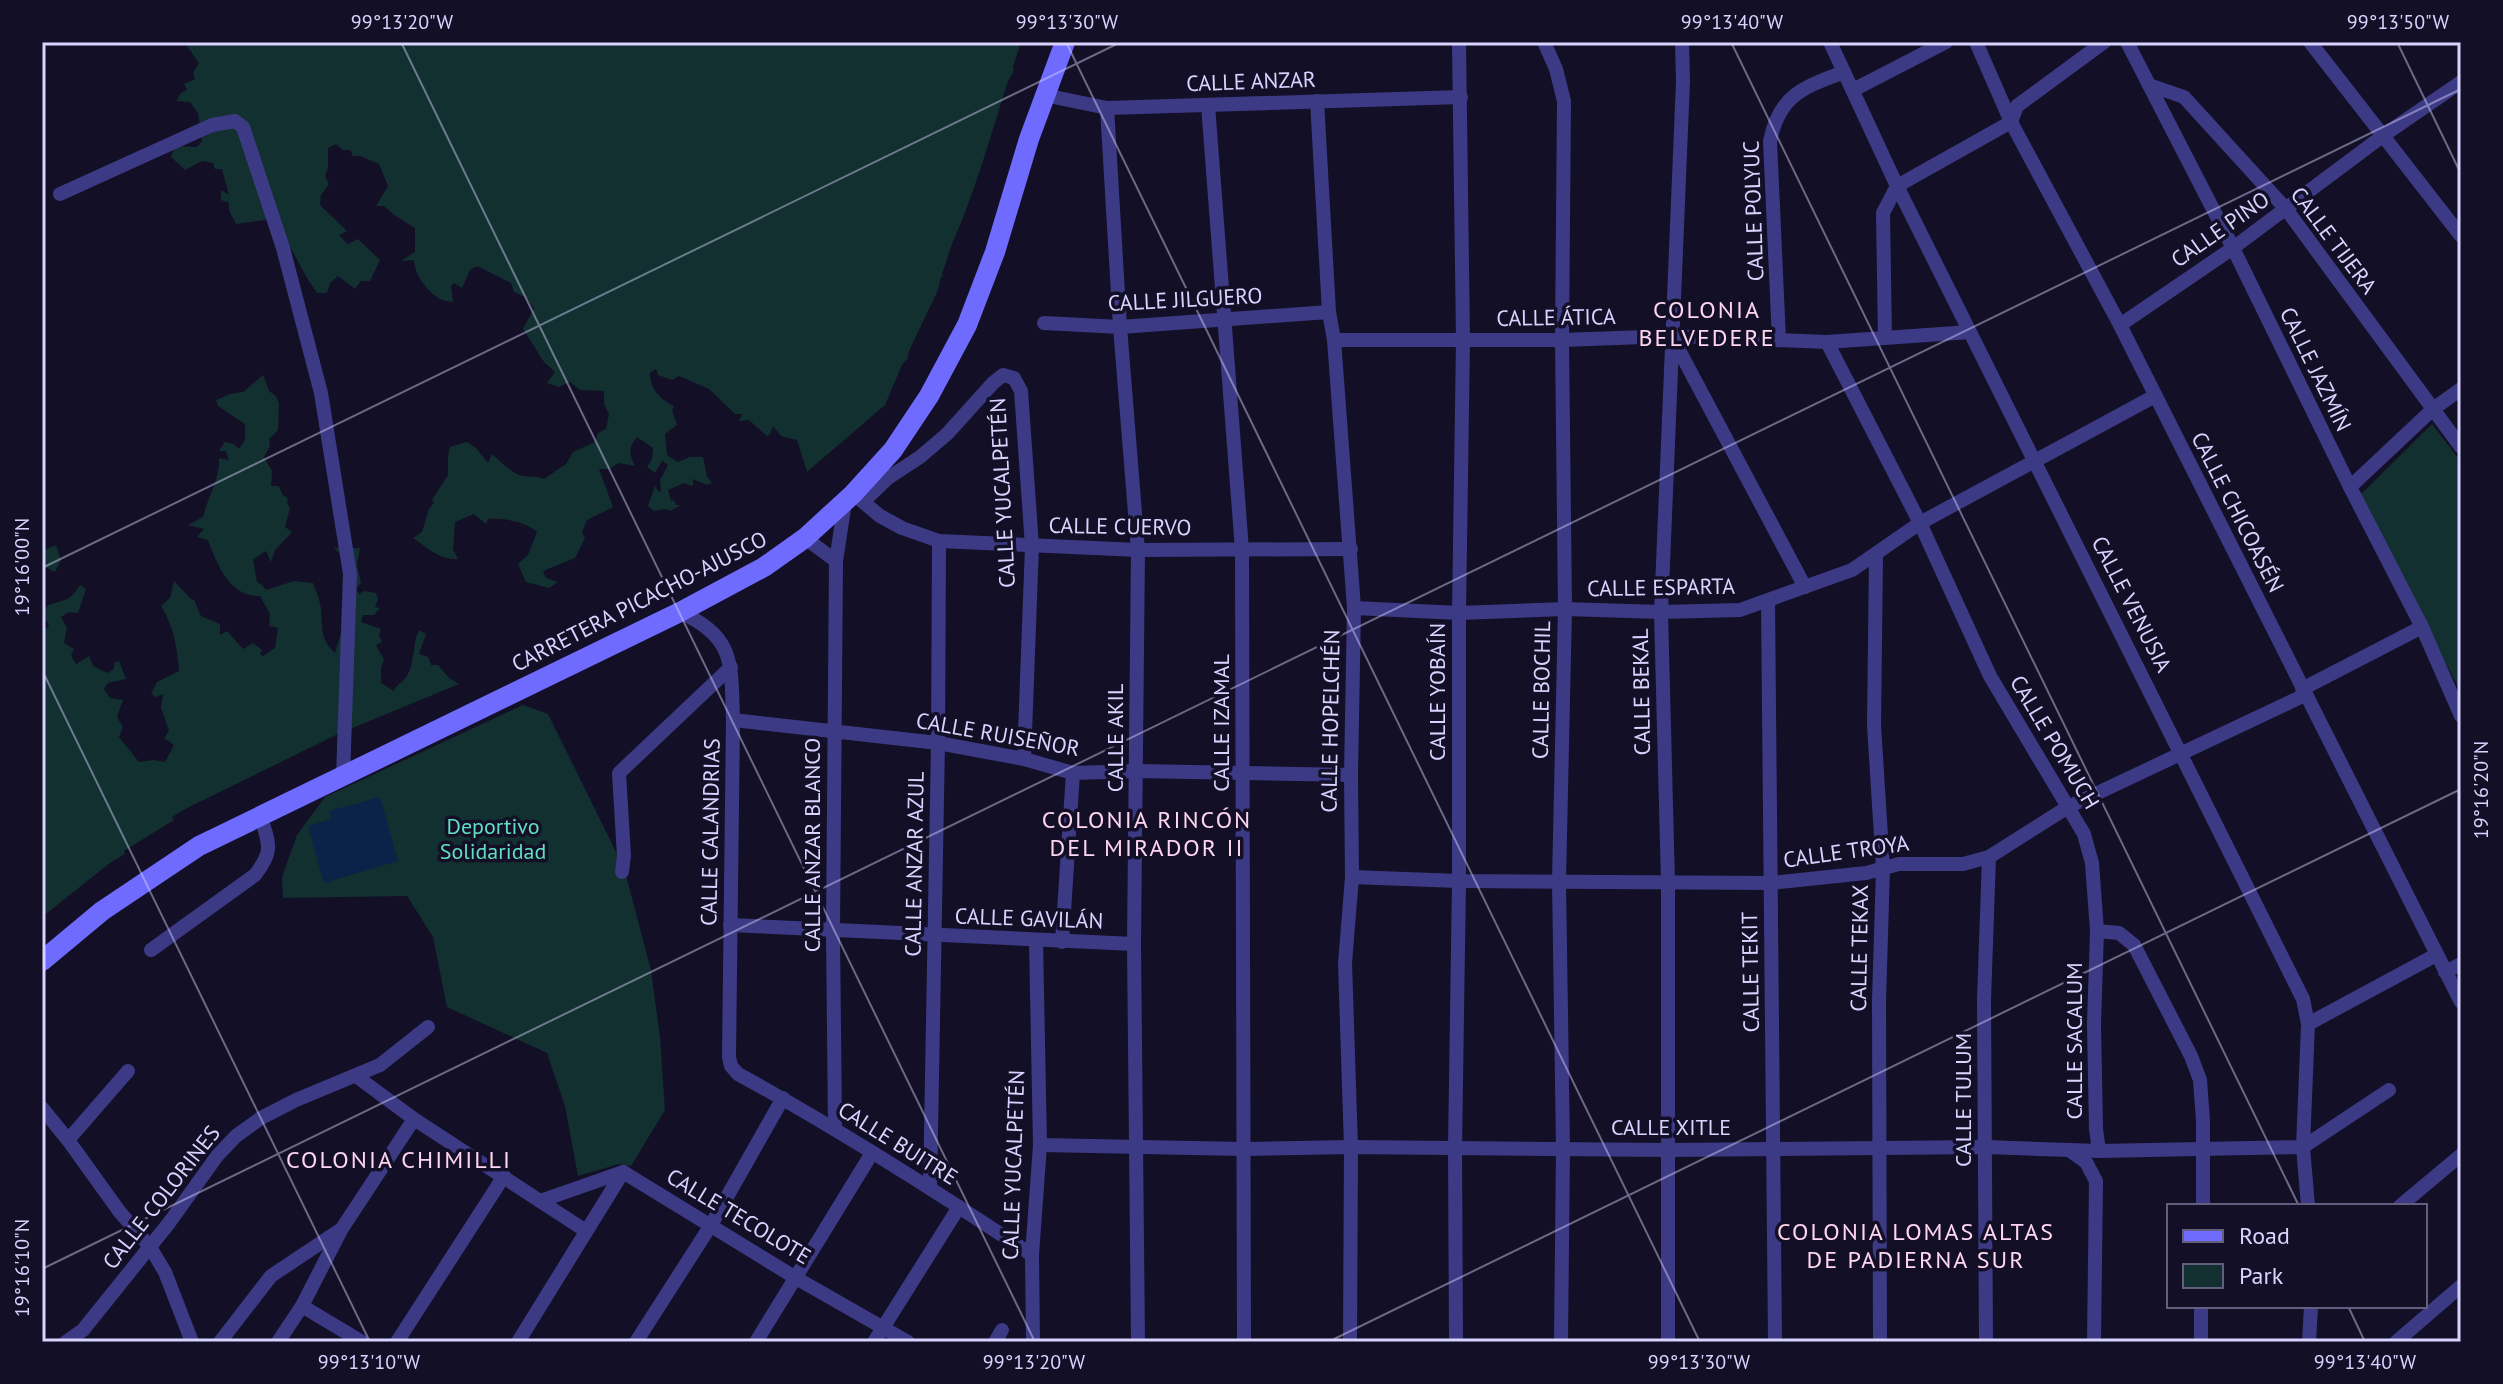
<svg xmlns="http://www.w3.org/2000/svg" width="2503" height="1384" font-family="'PT Sans',sans-serif">
<rect width="100%" height="100%" fill="#130f26"/>
<g fill="#12302f">
<path d="M184,42H1021L1013,67L1014,70L1007,84C990,138 975,192 952,244C948,253 947,263 942,273L943,276L941,277L938,290L909,351L908,358L902,365L885,405L807,472L797,440L781,436L773,426L770,434L767,436L749,420L739,421L742,414H735L709,389L679,376L672,380L658,375L656,369L650,373C650,389 660,399 674,406L672,410L677,425L665,434L667,455L678,462L690,457H703L707,476L712,483L707,485L693,479V486L684,483L668,490L671,501L674,500L676,505H681L670,511L666,509L654,511L648,506L655,486L659,492L661,491L660,480L668,465L662,461L655,473L647,467L652,459L653,448L637,437C628,448 629,454 635,466L619,463L609,469H599L613,507L587,520L582,532L585,538L575,558L543,571L546,578L558,582L549,588L526,582L518,564L528,555L537,532C525,521 503,518 488,519L486,524L474,514L455,522L453,549L458,559C439,560 428,548 413,538L422,532L429,509L434,503L432,500L448,475V456L450,447L467,442L476,448L488,463L492,454C500,461 509,471 519,475C527,478 535,475 544,479L566,464L573,452L595,442L598,433L606,429L609,414L604,404V391L580,390L570,382L559,387L547,383L555,372L544,362L523,329L534,308L525,297L514,292L511,283L477,266L470,270L462,288L454,283L451,286L453,302C449,301 444,301 440,299C427,292 414,273 414,260L401,261L415,252V228L394,215L384,206H376L388,186L379,164L360,156H353L350,150H343L336,144L328,148V168L325,176L329,184L321,195L320,205L347,231L339,235L348,244L358,239L380,260L370,281H361L355,289L338,276L330,283L327,293H317L307,278L271,212L265,220L236,224L229,210V203L221,200V190L229,195L222,169H215L213,163L202,161L185,170L171,157L175,146L197,147L202,141L198,113L190,102L176,101L182,92L187,90L184,84L195,79L193,73L199,63Z"/>
<path d="M263,375L269,391L276,396L279,404L278,430L269,439L270,446L264,457L272,471L271,486H279L282,494L288,499L287,503L290,508L285,527L292,532L275,550L271,562L266,551L253,559L257,582L261,584L266,590L294,581L313,583C316,592 320,599 321,609C323,628 319,638 335,653L344,623L346,560L334,548H360L357,564L361,583L356,589L359,594L364,591L376,593L378,599L375,607L380,608L374,615H363L361,622L381,629L379,636L382,642L376,645L384,660L381,668V683L394,691C397,683 403,683 407,676C415,663 412,644 419,630L426,634L419,654L428,657L431,665H438L449,678L459,684L338,734L189,807L172,817L174,820L124,851L125,854L110,863L42,917V631L49,626L42,613L48,605C66,599 68,603 80,585L86,589L78,613L69,612L61,617L67,628L64,643L74,649L71,656L76,664L89,656L93,666L107,673L113,670L115,662L119,661L126,679L108,683L104,689L110,698L123,700L117,717L123,727L119,737L139,762L153,760L165,762L174,745L164,738L169,731L161,708L163,694L156,697L151,694L157,682L179,671C177,647 174,627 161,606L170,598L174,581L190,598L194,600L201,616L220,624V635L227,631L243,649L253,643L262,650L260,654L263,656L275,648L278,628L269,626L270,614L260,596C229,597 217,564 208,540L197,537L204,529L188,525L203,517C208,496 220,480 219,458L229,460L226,451H219L225,442L234,444L239,449L245,440V424L218,406L216,400L230,394L243,392Z"/>
<polygon points="2432,424 2461,462 2461,692 2357,498"/>
<polygon points="56,545 61,560 55,572 45,567 42,575 42,551"/>
<polygon points="523,705 548,714 624,868 651,970 660,1037 665,1110 631,1166 619,1164 578,1176 565,1106 547,1053 447,1007 433,937 407,896 283,898 282,877 297,835 325,797"/>
</g>
<polygon fill="#0c2248" points="380,797 398,861 324,883 308,826 331,819 329,811"/>
<g fill="none" stroke-linecap="round" stroke-linejoin="round">
<g stroke="#3d3a85" stroke-width="14">
<polyline points="1544,42 1556,69 1564,101 1562,340 1565,609 1559,881 1563,1148 1561,1342"/>
<polyline points="1830,42 1897,186 2303,999 2308,1024 2303,1147 2308,1206"/>
<polyline points="1976,42 2011,122 2120,325 2461,1002"/>
<polyline points="2127,42 2233,248 2350,487 2422,627 2461,716"/>
<polyline points="2310,42 2461,236"/>
<polyline points="2149,85 2184,97 2286,209 2461,447"/>
<polyline points="1853,90 1946,42"/>
<polyline points="1044,95 1107,108 1461,97"/>
<polyline points="1317,101 1329,312 1334,340 1354,608 1351,775 1352,877 1345,963 1351,1147 1350,1342"/>
<polyline points="1208,105 1242,550 1244,1342"/>
<polyline points="1107,108 1120,327 1138,550 1134,944 1138,1342"/>
<polyline points="60,194 212,125 235,121 243,127 283,248 321,393 350,574 343,777"/>
<polyline points="1044,323 1120,327 1329,312"/>
<polyline points="2120,325 2233,248 2384,135 2461,82"/>
<polyline points="1672,337 1805,587"/>
<polyline points="1885,338 1883,213 1897,186 2011,122 2017,106 2104,42"/>
<polyline points="1334,340 1562,340 1672,336 1827,342 1970,332"/>
<path d="M1779,340L1770,141C1779,95 1804,87 1844,72"/>
<polyline points="1827,342 1920,523 1990,676 2084,834 2092,863 2097,931 2094,1024 2096,1129 2099,1151"/>
<polyline points="2350,487 2433,409 2461,389"/>
<polyline points="856,496 880,516 902,528 939,541 1138,550 1351,549"/>
<polyline points="864,501 888,478 920,457 947,434 993,383 1003,375 1014,378 1021,391 1032,546 1024,759"/>
<polyline points="805,538 836,561"/>
<polyline points="1876,556 1874,725 1883,868 1879,1001 1880,1342"/>
<polyline points="1768,601 1775,1342"/>
<polyline points="1354,608 1459,613 1565,609 1661,612 1740,610 1852,570 1920,523 2155,396"/>
<path d="M680,612C736,637 731,665 733,720L729,1057L731,1066L738,1074C839,1129 936,1191 1032,1255"/>
<polyline points="2302,689 2422,627"/>
<polyline points="733,720 938,743 1024,759 1073,773 1137,771 1351,775"/>
<polyline points="622,872 624,856 619,773 731,667"/>
<polyline points="1352,877 1459,881 1771,883 1866,873 1899,864 1963,864 1989,857 2068,807 2305,695"/>
<polyline points="730,925 1134,944"/>
<polyline points="2097,931 2119,933 2134,945 2191,1056 2200,1080 2203,1121 2203,1206"/>
<polyline points="1062,942 1073,773"/>
<path d="M151,950L255,875C274,850 269,845 261,817"/>
<polyline points="2445,972 2461,964"/>
<polyline points="2308,1024 2436,955"/>
<polyline points="356,1076 414,1119 586,1231"/>
<polyline points="42,1108 68,1140 119,1211 150,1247 165,1272 192,1342"/>
<polyline points="835,1129 833,931 836,561 845,502"/>
<polyline points="68,1140 128,1071"/>
<polyline points="1040,1145 1243,1149 1351,1147 1667,1150 1985,1147 2099,1151 2303,1147 2389,1090"/>
<polyline points="2069,1150 2086,1162 2096,1181 2094,1342"/>
<polyline points="623,1172 796,1278 908,1342"/>
<polyline points="930,1188 938,743 939,541"/>
<polyline points="540,1201 623,1172"/>
<polyline points="2400,1206 2461,1155"/>
<polyline points="302,1306 362,1342"/>
<polyline points="66,1342 83,1330 169,1223 217,1156 236,1136 261,1118 296,1100 380,1065 428,1027"/>
<polyline points="220,1342 271,1276 340,1230"/>
<polyline points="278,1342 302,1306 341,1230 414,1119"/>
<polyline points="397,1342 504,1176"/>
<polyline points="518,1342 623,1172"/>
<polyline points="636,1342 711,1225 783,1098"/>
<polyline points="756,1342 872,1153"/>
<polyline points="874,1342 959,1207"/>
<polyline points="995,1342 1002,1330"/>
<polyline points="1033,1342 1032,1255 1040,1145 1036,940"/>
<polyline points="1456,1342 1455,1148 1459,881 1459,613 1463,340 1459,42"/>
<polyline points="1668,1342 1668,883 1661,612 1683,81 1682,42"/>
<polyline points="1986,1342 1984,1000 1989,857"/>
<polyline points="2201,1342 2201,1306"/>
<polyline points="2309,1342 2311,1306"/>
<polyline points="2396,1342 2461,1286"/>
</g>
<polyline stroke="#6f6bff" stroke-width="20" points="42,961 102,911 199,846 680,612 764,567 805,538 853,494 893,450 929,396 967,325 995,252 1029,139 1065,42"/>
</g>
<path fill="none" stroke="#d9d4ff" stroke-width="2" stroke-opacity="0.45" d="M401,42L1035,1342M1066,42L1700,1342M1731,42L2299,1206M2397,42L2461,174M42,568L1121,42M42,670L370,1342M42,1269L2461,89M2348,1306L2365,1342M1328,1342L2461,789"/>
<g text-anchor="middle" dominant-baseline="central" stroke-width="7" stroke-linejoin="round" paint-order="stroke">
<g font-size="22" fill="#d9d4ff" stroke="#130f26">
<text transform="translate(1251 81) rotate(-2)">CALLE ANZAR</text>
<text transform="translate(1753 211) rotate(-92)">CALLE POLYUC</text>
<text transform="translate(2220 229) rotate(-35)">CALLE PINO</text>
<text transform="translate(2334 240) rotate(53)">CALLE TIJERA</text>
<text transform="translate(1185 299) rotate(-3)">CALLE JILGUERO</text>
<text transform="translate(1556 317) rotate(-1)">CALLE ÁTICA</text>
<text transform="translate(2316 369) rotate(64)">CALLE JAZMÍN</text>
<text transform="translate(1002 493) rotate(-93)">CALLE YUCALPETÉN</text>
<text transform="translate(2238 512) rotate(63)">CALLE CHICOASÉN</text>
<text transform="translate(1120 526) rotate(1)">CALLE CUERVO</text>
<text transform="translate(1661 587) rotate(-1)">CALLE ESPARTA</text>
<text transform="translate(639 601) rotate(-27)">CARRETERA PICACHO-AJUSCO</text>
<text transform="translate(2132 604) rotate(63)">CALLE VENUSIA</text>
<text transform="translate(1541 690) rotate(-89)">CALLE BOCHIL</text>
<text transform="translate(1437 692) rotate(-90)">CALLE YOBAÍN</text>
<text transform="translate(1641 692) rotate(-91)">CALLE BEKAL</text>
<text transform="translate(1330 721) rotate(-89)">CALLE HOPELCHÉN</text>
<text transform="translate(1221 723) rotate(-90)">CALLE IZAMAL</text>
<text transform="translate(998 734) rotate(10)">CALLE RUISEÑOR</text>
<text transform="translate(1115 738) rotate(-90)">CALLE AKIL</text>
<text transform="translate(2055 742) rotate(59)">CALLE POMUCH</text>
<text transform="translate(710 832) rotate(-89)">CALLE CALANDRIAS</text>
<text transform="translate(812 845) rotate(-90)">CALLE ANZAR BLANCO</text>
<text transform="translate(1846 851) rotate(-8)">CALLE TROYA</text>
<text transform="translate(914 864) rotate(-89)">CALLE ANZAR AZUL</text>
<text transform="translate(1029 918) rotate(2)">CALLE GAVILÁN</text>
<text transform="translate(1859 948) rotate(-89)">CALLE TEKAX</text>
<text transform="translate(1750 972) rotate(-91)">CALLE TEKIT</text>
<text transform="translate(2074 1041) rotate(-90)">CALLE SACALUM</text>
<text transform="translate(1963 1100) rotate(-90)">CALLE TULUM</text>
<text x="1671" y="1127">CALLE XITLE</text>
<text transform="translate(898 1143) rotate(32)">CALLE BUITRE</text>
<text transform="translate(1013 1165) rotate(-88)">CALLE YUCALPETÉN</text>
<text transform="translate(161 1197) rotate(-52)">CALLE COLORINES</text>
<text transform="translate(739 1216) rotate(31)">CALLE TECOLOTE</text>
</g>
<g font-size="22" fill="#5fe0c0" stroke="#130f26">
<text x="493" y="826">Deportivo<tspan x="493" dy="25">Solidaridad</tspan></text>
</g>
<g font-size="24" letter-spacing="2" fill="#ffd6f0" stroke="#130f26">
<text x="1707" y="309">COLONIA<tspan x="1707" dy="28">BELVEDERE</tspan></text>
<text x="1147" y="819">COLONIA RINCÓN<tspan x="1147" dy="28">DEL MIRADOR II</tspan></text>
<text x="399" y="1159">COLONIA CHIMILLI</text>
<text x="1916" y="1231">COLONIA LOMAS ALTAS<tspan x="1916" dy="28">DE PADIERNA SUR</tspan></text>
</g>
</g>
<rect width="2503" height="1384" fill="none" stroke="#130f26" stroke-width="88"/>
<rect x="2167" y="1204" width="260" height="104" fill="#130f26" stroke="#625e7d" stroke-width="2"/>
<rect x="2183" y="1230" width="40" height="12" fill="#6f6bff" stroke="#625e7d" stroke-width="2"/>
<text x="2239" y="1244" font-size="24" fill="#d9d4ff">Road</text>
<rect x="2183" y="1264" width="40" height="24" fill="#12302f" stroke="#625e7d" stroke-width="2"/>
<text x="2239" y="1284" font-size="24" fill="#d9d4ff">Park</text>
<rect x="44" y="44" width="2415" height="1296" fill="none" stroke="#d9d4ff" stroke-width="3"/>
<g font-size="20" text-anchor="middle" fill="#d9d4ff">
<text x="402" y="29">99°13'20"W</text>
<text x="1067" y="29">99°13'30"W</text>
<text x="1732" y="29">99°13'40"W</text>
<text x="2398" y="29">99°13'50"W</text>
<text transform="translate(22 567) rotate(-90)" y="7">19°16'00"N</text>
<text transform="translate(2481 790) rotate(-90)" y="7">19°16'20"N</text>
<text transform="translate(22 1268) rotate(-90)" y="7">19°16'10"N</text>
<text x="369" y="1369">99°13'10"W</text>
<text x="1034" y="1369">99°13'20"W</text>
<text x="1699" y="1369">99°13'30"W</text>
<text x="2365" y="1369">99°13'40"W</text>
</g>
</svg>
